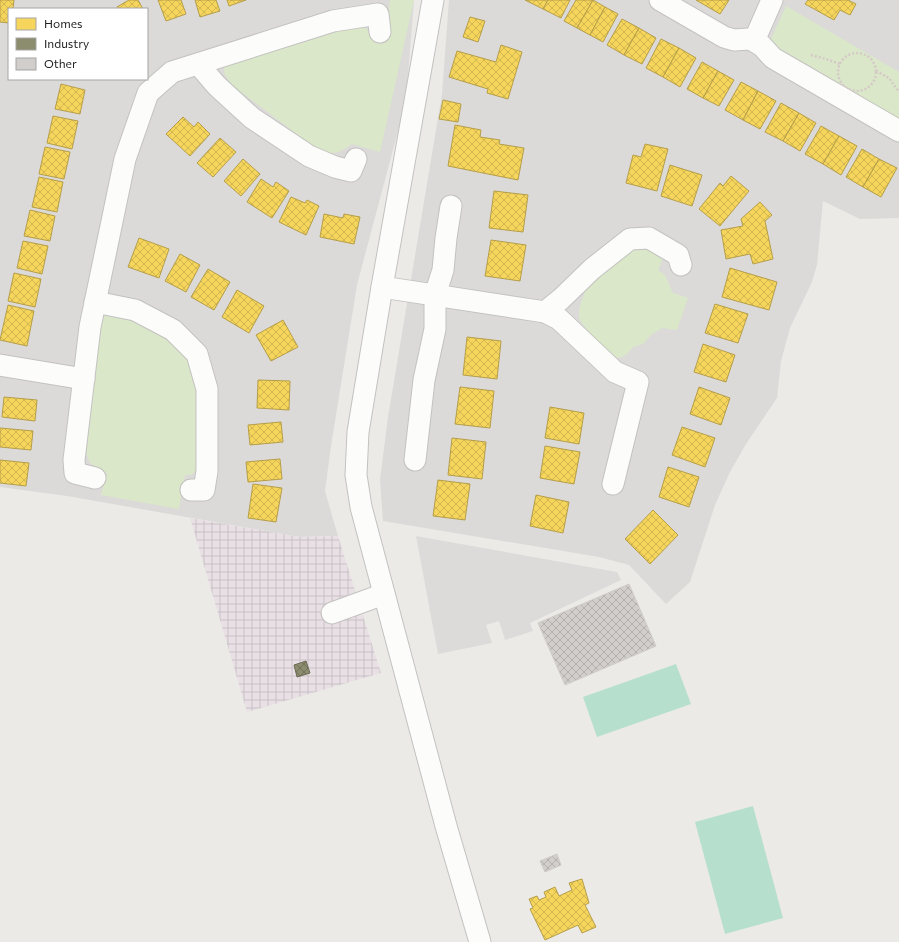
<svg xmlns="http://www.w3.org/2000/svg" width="899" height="942" font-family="Commissioner,sans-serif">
<defs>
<pattern id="industrial-grid" width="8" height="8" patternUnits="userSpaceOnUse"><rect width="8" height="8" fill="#e9e0e5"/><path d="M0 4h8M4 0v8" fill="none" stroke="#c7c0c4"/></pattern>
<pattern id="homes-cross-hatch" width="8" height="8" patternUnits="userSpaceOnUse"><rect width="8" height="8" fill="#f6d55c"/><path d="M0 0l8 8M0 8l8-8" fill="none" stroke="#d2b650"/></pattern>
<pattern id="industry-cross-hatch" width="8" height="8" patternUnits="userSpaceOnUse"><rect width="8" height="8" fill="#8c8c6e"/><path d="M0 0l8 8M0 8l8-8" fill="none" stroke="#72725a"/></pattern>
<pattern id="building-cross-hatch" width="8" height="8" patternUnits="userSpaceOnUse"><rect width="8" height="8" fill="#d1cecc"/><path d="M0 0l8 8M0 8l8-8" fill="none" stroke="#b3b0af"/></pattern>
</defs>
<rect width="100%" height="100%" fill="#eceae7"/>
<g fill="#dbdad8" fill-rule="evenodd">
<path d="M0,0H414L406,101L357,285L331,446L325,491L338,536L300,537L67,496L0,487ZM9,9H147V79H9Z"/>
<polygon points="449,0 899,0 899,218 860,219 823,201 817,265 812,282 790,328 781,361 777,398 746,444 730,472 715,505 690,582 666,604 629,565 599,557 383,521 380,480 388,417 442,94"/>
</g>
<polygon fill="url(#industrial-grid)" points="190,518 300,537 338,536 381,673 247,712"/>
<g fill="#dae7c8">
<path d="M390,0H414L380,152L352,144C339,153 335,155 319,151L233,86L225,75L224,68L227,62L347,25H362L371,33L375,41H384Z"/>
<polygon points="786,6 899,72 899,122 769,43"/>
<path d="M643,245L664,256L658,270L665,275L673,293L688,298L677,330L662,328L651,335L643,344L633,347C626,357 622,358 609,358L598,342L583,325L579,318V309L586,288L622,253Z"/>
<polygon points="111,312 124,312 174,344 194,369 199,389 197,470 191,475 185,475 179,509 101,495 107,474 90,463 83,445 97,341 102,318"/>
</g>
<g fill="#b6e0cd">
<polygon points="676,664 691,704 597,737 583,697"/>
<polygon points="753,806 783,918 725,934 695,822"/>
</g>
<polygon fill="#dcdbda" points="416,536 617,572 621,580 530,623 533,631 505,640 499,621 486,625 492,643 438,654"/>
<g fill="url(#homes-cross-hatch)" stroke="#b59e49">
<polygon points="0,0 14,0 13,9 9,9 9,23 0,22"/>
<polygon points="129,0 138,0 143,9 118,9 117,7"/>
<polygon points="158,0 181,0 186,14 166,21"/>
<polygon points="195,0 216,0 220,11 200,17"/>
<polygon points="227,0 246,0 229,6"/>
<polygon points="525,0 548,0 543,9"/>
<polygon points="548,0 570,0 561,18 543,9"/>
<polygon points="576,0 593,0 577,28 564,21"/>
<polygon points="593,0 605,7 590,35 577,28"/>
<polygon points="696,0 729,0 720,14"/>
<polygon points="808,0 848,0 856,4 850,15 840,10 834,20 805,4"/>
<polygon points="605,7 618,14 603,42 590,35"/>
<polygon points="470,17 485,21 478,42 463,37"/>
<polygon points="622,19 639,28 624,55 607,45"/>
<polygon points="639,28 656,38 642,64 624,55"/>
<polygon points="661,39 679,48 663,77 646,68"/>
<polygon points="501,45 522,52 508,99 487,93 488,89 449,77 457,51 496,62"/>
<polygon points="679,48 696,58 680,87 663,77"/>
<polygon points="702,62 718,71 703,98 687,89"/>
<polygon points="718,71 734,80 719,106 703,98"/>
<polygon points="741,82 758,91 743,120 725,110"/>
<polygon points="61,84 85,90 80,114 55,109"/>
<polygon points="758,91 776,101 760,129 743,120"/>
<polygon points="443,100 461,104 458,122 439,119"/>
<polygon points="781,103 799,113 783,141 765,132"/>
<polygon points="799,113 816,123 800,151 783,141"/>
<polygon points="53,116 78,121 72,149 47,143"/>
<polygon points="183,117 194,127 198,122 210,134 190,156 166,134"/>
<polygon points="455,125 481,130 480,137 500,140 499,144 524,148 518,180 448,166"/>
<polygon points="821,126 839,136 823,164 805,154"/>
<polygon points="839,136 857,146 841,175 823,164"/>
<polygon points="220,138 236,152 213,177 197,163"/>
<polygon points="645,144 668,149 657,191 626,183 633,155 641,157"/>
<polygon points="45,147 70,152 64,179 39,174"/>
<polygon points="862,149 879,159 863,187 846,177"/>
<polygon points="243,159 260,174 241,196 224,181"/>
<polygon points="879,159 897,168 881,197 863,187"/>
<polygon points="670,165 702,175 692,206 661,196"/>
<polygon points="731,176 749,191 720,226 699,209 720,183 723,186"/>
<polygon points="39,177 63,182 57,212 32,207"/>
<polygon points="261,179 273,187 276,182 289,191 272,218 247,202"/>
<polygon points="494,191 528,195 523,232 489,228"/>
<polygon points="291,197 305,203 307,200 319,206 306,235 279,222"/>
<polygon points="760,202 772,215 765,221 773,259 753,264 750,254 726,259 721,230 743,226 741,219"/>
<polygon points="30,210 55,216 50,241 24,236"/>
<polygon points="324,214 343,218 344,214 360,217 354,244 320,237"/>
<polygon points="139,238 169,249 159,278 128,267"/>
<polygon points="491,240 526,245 520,281 485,276"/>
<polygon points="23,241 48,246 42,274 17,268"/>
<polygon points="180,254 200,265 186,292 165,281"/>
<polygon points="730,268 777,282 769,310 722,297"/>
<polygon points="208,269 230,282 214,310 191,297"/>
<polygon points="14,273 41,279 35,307 8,301"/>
<polygon points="237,290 264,306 249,333 222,317"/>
<polygon points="715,304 748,314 738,343 705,333"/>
<polygon points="8,305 34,311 27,346 0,340"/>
<polygon points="283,320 298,347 271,361 256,335"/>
<polygon points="467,337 501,341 497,379 463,375"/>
<polygon points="703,344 735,355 726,382 694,372"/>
<polygon points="258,380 290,381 289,410 257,408"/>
<polygon points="460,387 494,391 490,428 455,424"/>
<polygon points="699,387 730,398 721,425 690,414"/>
<polygon points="4,397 37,400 35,421 2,417"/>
<polygon points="550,407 584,413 579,444 545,438"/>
<polygon points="281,422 283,442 250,445 248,425"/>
<polygon points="682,427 715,438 705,467 672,455"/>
<polygon points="0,428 33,431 31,450 0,447"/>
<polygon points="452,438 486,442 482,479 448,475"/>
<polygon points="545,446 580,452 574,484 540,478"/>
<polygon points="280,459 282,479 248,482 246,462"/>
<polygon points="0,460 29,463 26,486 0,483"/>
<polygon points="668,467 699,477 689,507 659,497"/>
<polygon points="438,480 470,484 465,520 433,516"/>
<polygon points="253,484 282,488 276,522 248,518"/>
<polygon points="536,495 569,502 563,533 530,526"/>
<polygon points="653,510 678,535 650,564 625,539"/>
<polygon points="582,879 589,903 585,905 596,927 582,933 578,925 545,940 530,909 533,908 529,899 537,896 539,900 546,897 544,892 555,887 559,896 572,890 569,883"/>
</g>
<polygon fill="url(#industry-cross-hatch)" stroke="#6b6b56" points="306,661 310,673 297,677 294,665"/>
<g fill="url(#building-cross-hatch)" stroke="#cfccc8">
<polygon points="629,584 656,646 565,685 538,623"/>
<polygon points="557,854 561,865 545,872 540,861"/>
</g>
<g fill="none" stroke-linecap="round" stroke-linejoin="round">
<g stroke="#c3c2c1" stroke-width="23">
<g id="minor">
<polyline points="433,0 382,287 358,432 356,475 361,507 446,826 480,942"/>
<polyline points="660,0 724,37 734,40 749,39 754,41 762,46 773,58 899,131"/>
<polyline points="754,41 772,0"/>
<polyline points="198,64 217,86 252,118 309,156 335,167 351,171 356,159"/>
<polyline points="382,287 545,312 559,319 615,372 638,382 613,484"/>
<polyline points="95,302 135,310 173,330 197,354 207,389 207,471 204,490 191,490"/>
<polyline points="545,312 561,299 592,269 630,239 649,238 678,255 681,265"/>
<polyline points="0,365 84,379"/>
<polyline points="415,460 424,380 435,329 435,295 443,270 446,238 451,206"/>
<polyline points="95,478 75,473 74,460 90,327 125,159 148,93 172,72 333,21 378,14 380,32"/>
<polyline points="332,613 384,594"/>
</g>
</g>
<g stroke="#d5c9c7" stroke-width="2.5" stroke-dasharray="2 2" stroke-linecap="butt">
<circle cx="857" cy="72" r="19"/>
<polyline points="811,55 826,59 840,64"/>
<polyline points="876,71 889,78 899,92"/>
</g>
<use href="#minor" stroke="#fcfcfb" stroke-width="21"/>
</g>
<rect x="8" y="8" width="140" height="72" fill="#ffffff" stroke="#a5a5a5"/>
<rect x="16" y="18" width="20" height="12" fill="#f6d55c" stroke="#a5a5a5"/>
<text x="44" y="28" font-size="12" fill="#1e1e1e">Homes</text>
<rect x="16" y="38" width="20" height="12" fill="#8c8c6e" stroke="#a5a5a5"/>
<text x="44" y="48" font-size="12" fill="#1e1e1e">Industry</text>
<rect x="16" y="58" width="20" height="12" fill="#d1cecc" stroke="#a5a5a5"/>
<text x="44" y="68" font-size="12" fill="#1e1e1e">Other</text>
</svg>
